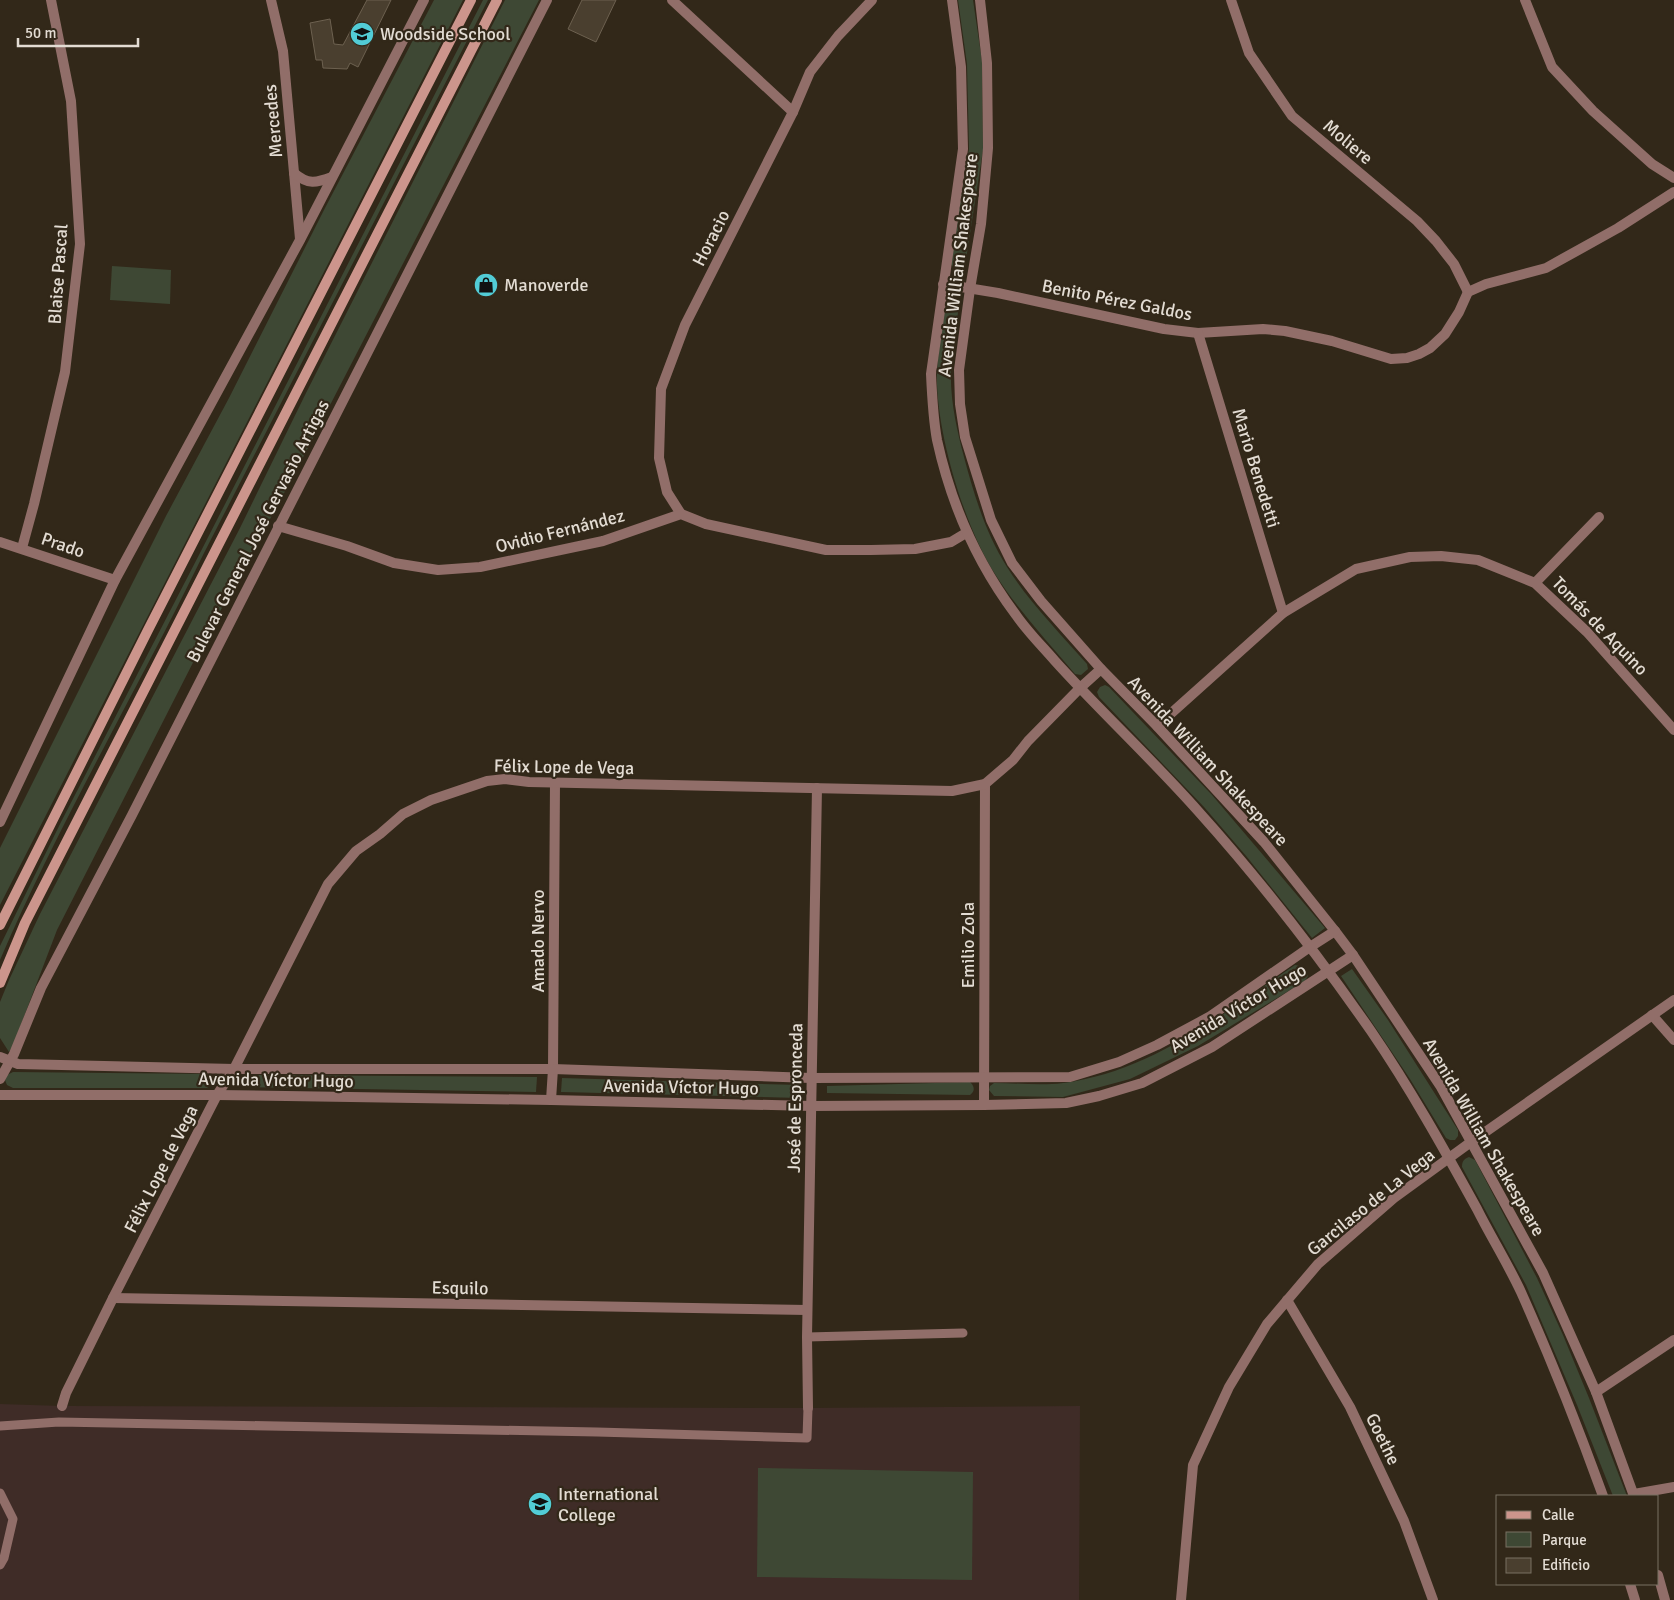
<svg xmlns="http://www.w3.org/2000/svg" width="1674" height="1600" font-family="Signika,sans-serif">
<rect width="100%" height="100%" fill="#322819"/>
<polygon fill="#3f2c27" points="0,1404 62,1406 808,1408 1080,1406 1079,1600 0,1600"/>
<g fill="#3e4834">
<polygon points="434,0 463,0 0,905 0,848 166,516 229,398 325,208"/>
<path d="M483,0H488L204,553C138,689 60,821 0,960V946L61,822L201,551Z"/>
<polygon points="505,0 539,0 295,473 205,639 57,930 12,1048 9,1052 0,1038 0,1002 9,980 40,914 240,528 306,393"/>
<path d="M958,0H973L982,61L983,150L965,266C960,271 954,270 950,263L969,149L967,64Z"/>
<polygon points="112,266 171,270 170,304 110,300"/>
<path d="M949,299H952L959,303C957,325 953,348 951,371C950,400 957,430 964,457C974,495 986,534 1007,567C1029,602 1059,632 1087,664L1088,669L1081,675L1075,674C1048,642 1018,610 995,574C964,526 935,429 937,372C938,349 943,325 946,301Z"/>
<polygon points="1105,685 1109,687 1212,795 1325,928 1312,938 1247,857 1204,807 1099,697 1097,692 1100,687"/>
<path d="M1295,965C1303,966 1305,969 1308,976L1305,981L1198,1046L1130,1079L1063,1097L994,1096L989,1090L990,1086L994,1083C1017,1083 1041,1086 1063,1083C1151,1072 1224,1013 1295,965Z"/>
<polygon points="1352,969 1388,1020 1458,1130 1458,1136 1455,1140 1450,1140 1446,1138 1410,1079 1341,976"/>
<polygon points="13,1072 208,1074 213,1081 212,1085 207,1088 13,1088 7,1085 5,1080 7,1075"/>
<polygon points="243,1075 537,1077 536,1092 244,1087 239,1086 238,1082 239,1078"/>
<polygon points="562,1078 800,1085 799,1098 561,1092"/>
<path d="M970,1082C975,1087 975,1091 970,1095L827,1093V1086Z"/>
<path d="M1469,1157L1475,1160L1537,1278L1563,1335L1589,1398L1627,1496H1613L1577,1405L1526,1285L1462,1167C1462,1161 1464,1159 1469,1157Z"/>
<polygon points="758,1468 973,1472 972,1580 757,1577"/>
</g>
<g fill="#4a3f2f" stroke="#6d6150">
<polygon points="367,0 391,0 358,67 350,63 347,69 323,68 322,60 316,60 310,23 330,19 334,44 343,45"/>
<polygon points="582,0 616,0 596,42 568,29"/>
</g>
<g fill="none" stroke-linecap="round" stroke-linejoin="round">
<g stroke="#916e69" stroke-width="9">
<polyline points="807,1337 963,1333"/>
<polyline points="0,1426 59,1422 597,1432 807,1438 808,1408"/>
<polyline points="0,1493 13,1519 4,1558 0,1565"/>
</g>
<g stroke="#916e69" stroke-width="10">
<polyline points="271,0 283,51 300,239"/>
<polyline points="1231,0 1249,53 1292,116 1417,221 1436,241 1454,264 1468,292"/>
<polyline points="1525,0 1552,67 1593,111 1652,164 1674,178"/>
<path d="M294,173C308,185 316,183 332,177"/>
<polyline points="943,284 998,293 1164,329 1198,333 1263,329 1285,331 1332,341 1391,359 1407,358 1419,354 1430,348 1445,334 1459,312 1468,292 1486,284 1546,268 1618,228 1674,192"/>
<polyline points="1198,333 1283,613"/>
<polyline points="681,514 667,492 659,458 661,389 685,325 793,112"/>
<polyline points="278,526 347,546 394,563 438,570 480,567 603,541 681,514 706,524 826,550 871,550 915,549 951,542 966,533"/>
<polyline points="0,542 115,580"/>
<polyline points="22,548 34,504 65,372 80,244 71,101 51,0"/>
<polyline points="1535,583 1599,517"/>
<polyline points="1157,726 1283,613 1356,569 1410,557 1441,556 1478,560 1535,583 1587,632 1674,730"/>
<polyline points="0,822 115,580 300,240 424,0"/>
<polyline points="1652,1015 1674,1040"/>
<polyline points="0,1079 14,1054 41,988 132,815 547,0"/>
<polyline points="551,1100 553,1069 555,783"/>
<polyline points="984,1105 985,784"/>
<polyline points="113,1298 807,1310"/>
<polyline points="1287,1300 1350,1407 1404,1521 1433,1600"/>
<polyline points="1596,1392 1674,1340"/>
<polyline points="62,1406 66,1393 113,1298 217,1095 234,1069 328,884 356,851 380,834 403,814 431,800 487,781 505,779 529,782 952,791 985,784 1013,760 1028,741 1080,688 1101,669"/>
<polyline points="808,1408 807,1337 817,788"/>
<polyline points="1634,1494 1674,1487"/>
<polyline points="1181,1600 1193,1465 1229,1387 1267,1324 1318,1264 1394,1198 1471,1142 1674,1000"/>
</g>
<g stroke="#916e69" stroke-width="10">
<polyline points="672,0 793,112 810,72 838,36 872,0"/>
<path d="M952,0L961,67L963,149L931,374C932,396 933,418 937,440C951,504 977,563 1016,615C1027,631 1042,646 1055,661C1101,712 1152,759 1198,811C1260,880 1318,955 1371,1031C1410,1088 1444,1149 1477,1209C1491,1237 1508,1264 1521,1292C1551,1359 1578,1427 1603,1496"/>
<polyline points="980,0 987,63 988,148 981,224 970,289 959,370 960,404 965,437 991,520 1012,563 1041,601 1101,669 1157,726 1264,842 1335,931 1353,955 1441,1087 1543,1273 1596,1392 1634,1496"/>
<polyline points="0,1057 18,1064 234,1069 553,1069 811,1078 1070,1077 1119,1062 1157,1045 1209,1017 1310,947 1335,931"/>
<polyline points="0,1095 217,1095 551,1100 811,1106 984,1105 1066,1103 1099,1096 1142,1083 1212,1047 1353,955"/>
<polyline points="1658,1575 1665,1600"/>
<polyline points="1630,1584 1635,1600"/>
</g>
<g stroke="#cc958c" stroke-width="10">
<polyline points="0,925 148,630 471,0"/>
<polyline points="0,983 25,923 497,0"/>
</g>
</g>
<defs>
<g id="school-disc" transform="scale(1.25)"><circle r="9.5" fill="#52ccd6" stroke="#322819"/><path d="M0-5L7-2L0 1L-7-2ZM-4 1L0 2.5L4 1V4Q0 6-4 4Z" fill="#111"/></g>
<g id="shop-disc" transform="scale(1.25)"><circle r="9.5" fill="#52ccd6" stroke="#322819"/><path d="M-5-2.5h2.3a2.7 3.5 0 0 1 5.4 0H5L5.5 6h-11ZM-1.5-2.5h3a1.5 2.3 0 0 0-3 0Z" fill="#111"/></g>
</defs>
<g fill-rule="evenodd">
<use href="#school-disc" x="362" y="34"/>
<use href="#shop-disc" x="486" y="285"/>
<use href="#school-disc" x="540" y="1504"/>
</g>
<g text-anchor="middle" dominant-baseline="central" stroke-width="4.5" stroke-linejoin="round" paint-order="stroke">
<g font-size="18" fill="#e3dcd3" stroke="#322819" text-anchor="start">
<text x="380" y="34">Woodside School</text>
<text x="504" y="285">Manoverde</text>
<text x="558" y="1494">International<tspan x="558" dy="21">College</tspan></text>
</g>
<g font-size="18" fill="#e3dcd3" stroke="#322819">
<text transform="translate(273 121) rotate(-95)">Mercedes</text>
<text transform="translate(1348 142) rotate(40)">Moliere</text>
<text transform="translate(711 238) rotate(-63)">Horacio</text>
<text transform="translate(958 265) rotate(-83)">Avenida William Shakespeare</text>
<text transform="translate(58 274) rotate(-86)">Blaise Pascal</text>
<text transform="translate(1117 300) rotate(11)">Benito Pérez Galdos</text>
<text transform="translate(1256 468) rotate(73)">Mario Benedetti</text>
<text transform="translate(258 531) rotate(-63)">Bulevar General José Gervasio Artigas</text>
<text transform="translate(560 531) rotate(-14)">Ovidio Fernández</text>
<text transform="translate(63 545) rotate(19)">Prado</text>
<text transform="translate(1600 626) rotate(46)">Tomás de Aquino</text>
<text transform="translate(1208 761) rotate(47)">Avenida William Shakespeare</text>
<text transform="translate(564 767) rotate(1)">Félix Lope de Vega</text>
<text transform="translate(538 941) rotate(-90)">Amado Nervo</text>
<text transform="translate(968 945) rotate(-90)">Emilio Zola</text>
<text transform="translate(1238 1008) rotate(-31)">Avenida Víctor Hugo</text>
<text transform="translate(276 1080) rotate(1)">Avenida Víctor Hugo</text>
<text transform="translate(681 1087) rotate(1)">Avenida Víctor Hugo</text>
<text transform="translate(795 1098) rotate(-89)">José de Espronceda</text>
<text transform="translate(1484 1137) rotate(60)">Avenida William Shakespeare</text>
<text transform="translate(161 1169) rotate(-63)">Félix Lope de Vega</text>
<text transform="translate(1371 1202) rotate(-39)">Garcilaso de La Vega</text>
<text transform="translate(460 1288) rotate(1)">Esquilo</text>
<text transform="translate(1383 1439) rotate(64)">Goethe</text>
</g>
</g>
<rect x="1496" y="1495" width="162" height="90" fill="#322819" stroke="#797063"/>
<rect x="1506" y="1511" width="25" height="8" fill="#cc958c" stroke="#797063"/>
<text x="1542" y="1520" font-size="15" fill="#e3dcd3">Calle</text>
<rect x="1506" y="1532" width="25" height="15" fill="#3e4834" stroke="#797063"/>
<text x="1542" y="1545" font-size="15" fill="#e3dcd3">Parque</text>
<rect x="1506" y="1558" width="25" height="15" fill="#4a3f2f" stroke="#797063"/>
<text x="1542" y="1570" font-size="15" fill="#e3dcd3">Edificio</text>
<path d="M18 38v8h120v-8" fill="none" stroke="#e3dcd3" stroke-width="2.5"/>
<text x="25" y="38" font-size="15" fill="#e3dcd3" stroke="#322819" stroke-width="4" paint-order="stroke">50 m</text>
</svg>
